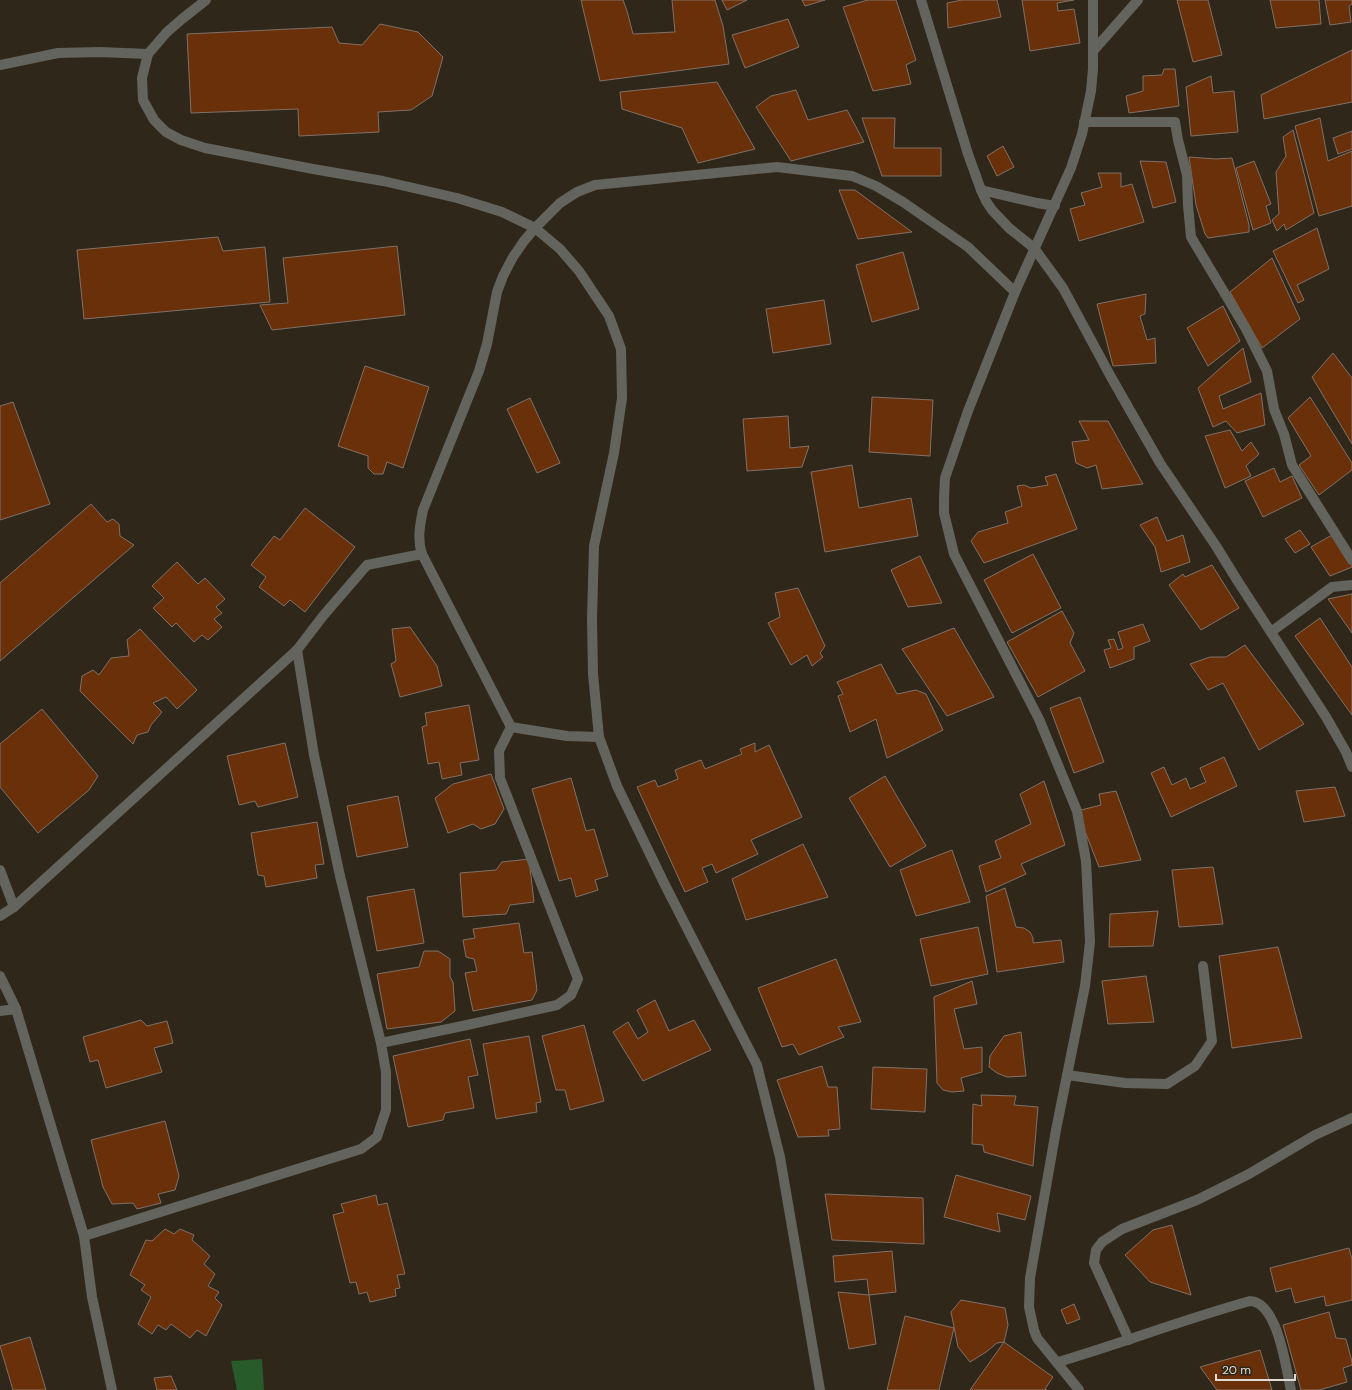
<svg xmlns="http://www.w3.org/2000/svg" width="1352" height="1390" font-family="'DM Sans',sans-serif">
<rect width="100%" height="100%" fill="#2f271a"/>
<polygon fill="#275b2a" points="262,1359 264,1390 237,1390 231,1361"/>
<g fill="#6a3009" stroke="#817067">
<polygon points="581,0 623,0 627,11 633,34 675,32 672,0 715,0 723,26 729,64 600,81"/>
<polygon points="722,0 747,0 727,10"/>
<polygon points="802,0 825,0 805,6"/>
<polygon points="868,0 896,0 916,60 906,65 911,84 873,91 843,7"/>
<polygon points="962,0 997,0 1001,17 948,28 947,3"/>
<polygon points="1022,0 1074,0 1057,3 1058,11 1074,9 1080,43 1030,51"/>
<polygon points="1177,0 1208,0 1222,55 1193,62"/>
<polygon points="1270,0 1319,0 1321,24 1276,28"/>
<polygon points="1325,0 1352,0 1352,4 1349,6 1351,22 1330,25"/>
<polygon points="788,19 799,47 745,68 732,35"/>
<polygon points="380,24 418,32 443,57 432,96 411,110 378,112 379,132 299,136 298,109 191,113 187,34 332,27 339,43 362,45"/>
<polygon points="1352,50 1352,102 1264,119 1261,95"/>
<polygon points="1164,69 1175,69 1179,106 1129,113 1126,96 1143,91 1143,76 1162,75"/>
<polygon points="1211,76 1213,93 1234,91 1238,132 1191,136 1186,87"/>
<polygon points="717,82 755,149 698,163 682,128 622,109 620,92"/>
<polygon points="796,90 808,120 847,110 864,142 791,161 756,107 771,96"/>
<polygon points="862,118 895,118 894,148 941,148 941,176 882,176"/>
<polygon points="1320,118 1328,161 1352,151 1352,206 1319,216 1295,126"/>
<polygon points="1293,130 1314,213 1286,230 1284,224 1277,231 1272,220 1279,214 1276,172 1286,156 1283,137"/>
<polygon points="1352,131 1352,149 1338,154 1333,138"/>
<polygon points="1003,146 1014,167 997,176 987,156"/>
<polygon points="1189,157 1216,159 1232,158 1249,225 1249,232 1208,238 1205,234 1196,205"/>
<polygon points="1140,161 1166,162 1176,202 1153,208"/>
<polygon points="1254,161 1271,204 1266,206 1271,223 1253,230 1236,168"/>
<polygon points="1098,173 1121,173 1121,187 1132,184 1144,222 1079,241 1070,209 1085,205 1081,193 1102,187"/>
<polygon points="839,190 855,190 912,232 858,239"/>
<polygon points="1317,228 1329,269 1297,285 1304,300 1298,303 1273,251"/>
<polygon points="218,237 223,251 265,247 270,302 84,319 77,250"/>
<polygon points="397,246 405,315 272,330 260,305 288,303 283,258"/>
<polygon points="903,252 919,309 872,322 856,265"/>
<polygon points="1272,258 1300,319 1262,348 1230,292"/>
<polygon points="1146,294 1145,314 1140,316 1147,340 1155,338 1156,363 1113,366 1097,304"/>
<polygon points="824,300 831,344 773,353 766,309"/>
<polygon points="1223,306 1240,341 1208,366 1187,328"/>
<polygon points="1243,348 1251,382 1219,396 1223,409 1261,393 1265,425 1237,433 1226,421 1213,427 1198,388"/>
<polygon points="1333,353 1352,378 1352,444 1312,377"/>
<polygon points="365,366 429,387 403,468 387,462 383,474 374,474 368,468 368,456 338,446"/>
<polygon points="872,397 933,400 930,456 869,452"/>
<polygon points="1310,397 1352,463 1352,470 1319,495 1299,465 1311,456 1288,418"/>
<polygon points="530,398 560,463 537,473 507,409"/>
<polygon points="13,402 50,504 0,520 0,406"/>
<polygon points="788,416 790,448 809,446 802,467 747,471 743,419"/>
<polygon points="1079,421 1108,421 1143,484 1102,489 1096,465 1087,468 1076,463 1072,442 1089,440"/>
<polygon points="1230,430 1242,451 1251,442 1259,454 1246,466 1251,476 1225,488 1205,436"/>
<polygon points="852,465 859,508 911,498 918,536 825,552 811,472"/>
<polygon points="1274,468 1280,482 1292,476 1302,498 1263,517 1245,481"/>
<polygon points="1056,474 1077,529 984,563 971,541 978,532 1008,523 1005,512 1022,506 1017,486 1024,485 1031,488 1048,485 1045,477"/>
<polygon points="91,504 107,522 113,519 119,524 120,536 134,545 0,661 0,583"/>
<polygon points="305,508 355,547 305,612 290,600 284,606 259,587 266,577 251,565 274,536 280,540"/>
<polygon points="1157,517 1167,541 1183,535 1190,562 1161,572 1155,547 1140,525"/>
<polygon points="1300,530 1310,544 1295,553 1285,539"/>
<polygon points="1332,535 1352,562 1352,567 1330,576 1311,547"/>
<polygon points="1033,554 1061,608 1012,633 984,580"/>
<polygon points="920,556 942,603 908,607 891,570"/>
<polygon points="177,562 198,584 205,578 225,599 216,607 222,613 214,619 222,627 208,640 202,635 194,642 176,623 172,627 153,608 164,598 152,586"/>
<polygon points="1212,565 1239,608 1201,630 1169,585 1183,574 1185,577"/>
<polygon points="798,588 825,646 820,653 823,657 812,666 807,655 791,665 768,623 780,617 775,593"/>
<polygon points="1352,594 1352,633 1328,599"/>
<polygon points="1062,611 1074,633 1070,643 1085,671 1038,697 1007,642"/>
<polygon points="1320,618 1352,667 1352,715 1295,636"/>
<polygon points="1143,624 1150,641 1134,647 1134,659 1110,668 1104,650 1111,648 1108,640 1114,639 1118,650 1123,648 1118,632"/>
<polygon points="410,627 437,666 442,686 400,697 391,664 396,661 392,629"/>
<polygon points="954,628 994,697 947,716 902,649"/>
<polygon points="140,629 197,690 177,709 166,697 153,703 162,712 151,725 148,732 137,735 133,744 80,691 82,676 93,670 99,675 111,658 129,656 127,640"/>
<polygon points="1245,645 1304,724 1259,750 1223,683 1208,690 1190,664 1210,657 1226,657"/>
<polygon points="881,664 897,694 916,690 926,694 943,730 887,758 876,719 850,732 838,696 843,694 837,682"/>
<polygon points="1080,697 1104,762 1074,773 1050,708"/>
<polygon points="469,705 479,760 460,763 462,775 442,779 439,762 428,764 422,727 427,725 425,713"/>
<polygon points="42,709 98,776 89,790 38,833 0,787 0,744"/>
<polygon points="285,743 298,797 258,807 255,801 239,805 227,756"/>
<polygon points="755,743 755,752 769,745 802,817 751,840 758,854 716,873 712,864 702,868 708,882 685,892 637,787 655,780 658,787 678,779 675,770 701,760 705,769 742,754 740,749"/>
<polygon points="1224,757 1237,786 1171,817 1151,773 1164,767 1172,785 1186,778 1190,789 1206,782 1200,768"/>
<polygon points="491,774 504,809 495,824 481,829 473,824 448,833 435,798 453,784"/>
<polygon points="885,776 926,846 890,867 849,798"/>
<polygon points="571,778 586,831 594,829 608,876 595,880 598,890 576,897 571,878 559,881 532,789"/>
<polygon points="1044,781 1065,845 1021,864 1026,874 986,892 979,866 1001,858 995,841 1031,824 1020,794"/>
<polygon points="1335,787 1345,816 1304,822 1296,791"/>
<polygon points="1116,791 1141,860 1099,867 1077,811 1101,805 1099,794"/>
<polygon points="398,796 408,847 357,857 347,806"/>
<polygon points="317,822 324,864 315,865 317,878 266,887 264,876 258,875 251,833"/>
<polygon points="803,844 828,897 746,920 732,879"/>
<polygon points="952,850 970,902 916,916 900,870"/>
<polygon points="529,859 534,902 510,905 506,914 463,917 460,873 496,870 502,862"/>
<polygon points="1213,867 1223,924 1179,927 1172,870"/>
<polygon points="1005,888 1016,927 1024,928 1030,932 1033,938 1033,943 1061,940 1064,962 997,972 986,896"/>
<polygon points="414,889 424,943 377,951 367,897"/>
<polygon points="1158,911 1153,946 1109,947 1110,914"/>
<polygon points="519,923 524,953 532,952 537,990 532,1000 473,1011 465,973 477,971 474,959 466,957 463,940 475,938 473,929"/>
<polygon points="978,927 988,974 931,986 920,939"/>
<polygon points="1278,947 1302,1038 1232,1048 1219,956"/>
<polygon points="424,951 438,951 450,959 450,977 453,982 455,1011 441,1022 387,1029 377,974 419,967"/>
<polygon points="836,959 861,1022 838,1027 844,1037 799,1055 793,1044 782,1047 758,988"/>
<polygon points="1146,976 1154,1022 1108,1024 1102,981"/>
<polygon points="972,981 977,1004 954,1009 964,1049 982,1047 982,1072 961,1078 964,1091 952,1092 943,1090 937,1083 934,997"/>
<polygon points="655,1000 669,1031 694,1020 711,1050 643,1081 613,1032 628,1022 638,1039 648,1032 637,1010"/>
<polygon points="141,1020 147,1026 167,1021 173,1043 154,1048 162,1072 106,1088 98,1060 90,1062 83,1037"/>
<polygon points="584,1025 604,1101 570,1110 565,1090 556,1090 542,1036"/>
<polygon points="1021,1032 1026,1076 1007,1077 997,1073 989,1067 990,1056 1004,1036"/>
<polygon points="529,1036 541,1102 536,1103 537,1112 496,1119 483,1044"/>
<polygon points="470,1039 478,1075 468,1077 474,1108 445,1113 443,1120 408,1127 393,1056"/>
<polygon points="822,1066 828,1087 837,1087 840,1129 828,1130 829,1136 798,1137 777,1080"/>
<polygon points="873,1067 927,1069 925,1112 871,1109"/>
<polygon points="981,1095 1016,1096 1014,1105 1038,1107 1033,1166 984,1152 983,1145 972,1144 973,1104 982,1106"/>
<polygon points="165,1121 179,1176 175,1190 158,1194 161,1203 137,1209 133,1203 112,1204 103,1187 91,1140"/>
<polygon points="956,1175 1031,1196 1025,1220 997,1213 1000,1232 944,1217"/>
<polygon points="825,1194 923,1198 924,1244 832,1240"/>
<polygon points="376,1195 378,1205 387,1203 405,1274 397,1275 400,1288 395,1289 396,1296 370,1302 367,1292 359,1294 356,1282 350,1283 333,1215 344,1212 341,1204"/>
<polygon points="1172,1225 1191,1295 1150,1282 1125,1255 1153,1230"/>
<polygon points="165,1229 174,1234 180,1229 194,1235 192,1240 210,1256 204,1264 215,1274 208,1286 219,1292 215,1298 222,1305 206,1336 197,1330 190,1338 171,1324 166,1330 158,1325 152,1334 138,1324 151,1297 141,1290 145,1285 130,1275 146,1240 152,1241"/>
<polygon points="1349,1248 1352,1260 1352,1300 1326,1306 1324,1296 1295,1303 1291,1288 1276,1292 1270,1268"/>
<polygon points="892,1251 896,1292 869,1295 867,1279 835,1282 833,1256"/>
<polygon points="838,1292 869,1295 876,1344 849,1349"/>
<polygon points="961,1300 1005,1308 1008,1325 1004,1342 997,1343 986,1352 970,1362 958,1347 951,1312"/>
<polygon points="1074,1304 1080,1319 1067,1324 1061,1310"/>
<polygon points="1329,1312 1336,1338 1346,1339 1352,1362 1352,1365 1343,1368 1347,1382 1319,1390 1301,1390 1283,1325"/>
<polygon points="905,1316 954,1328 939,1390 887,1390"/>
<polygon points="30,1337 46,1390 13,1390 0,1346"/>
<polygon points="1004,1342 1053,1377 1045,1389 1047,1390 970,1390"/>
<polygon points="1260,1350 1272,1390 1217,1390 1200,1367"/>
<polygon points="171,1376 177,1390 157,1390 154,1378"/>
</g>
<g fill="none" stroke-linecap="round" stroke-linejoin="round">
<g stroke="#63645d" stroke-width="10">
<polyline points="206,0 182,19 167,32 148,54 142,78 143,100 154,120 166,132 181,140 205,148 313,169 383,181 457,198 502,212 535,228 560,249 579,271 609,316 621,349 622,398 614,453 594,546 592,619 593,674 599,737 617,786 664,883 757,1065 780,1157 820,1390"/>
<polyline points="921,0 968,154 981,190 986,201 992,210 1009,228 1034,248 1063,288 1111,377 1160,463 1216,546 1237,580 1326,717 1346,752 1352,767"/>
<polyline points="1094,50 1138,0"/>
<polyline points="0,65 58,53 100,52 148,54"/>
<polyline points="1084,122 1175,122 1178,140 1187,175 1188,205 1191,237 1246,329 1267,371 1274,409 1284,434 1292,465 1352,560"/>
<polyline points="981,190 1037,203 1055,206"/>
<polyline points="1271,632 1332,587 1352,585"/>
<polyline points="297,650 314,755 340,876 381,1043"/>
<path d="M511,727L422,554C417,539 420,525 423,510L479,371L487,344L497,292L503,276L513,257L524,241L535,228L560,203L577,192L595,185L777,167L852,176L876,186L903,202L968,247L1015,292"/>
<polyline points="511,727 567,736 599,737"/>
<polyline points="0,870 14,907"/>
<polyline points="0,916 14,907 297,650 323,616 367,565 422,554"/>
<polyline points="0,976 16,1009 84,1236 92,1297 112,1390"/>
<polyline points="0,1011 16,1009"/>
<polyline points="1067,1075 1125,1083 1167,1084 1195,1066 1212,1041 1203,966"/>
<polyline points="84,1236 361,1149 377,1137 386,1110 386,1072 381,1043 467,1025 557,1005 571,995 578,979 500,778 499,751 511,727"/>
<polyline points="1129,1340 1094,1263 1096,1250 1102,1242 1122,1229 1197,1200 1249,1174 1315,1135 1352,1118"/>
<path d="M1058,1362C1122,1343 1185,1319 1250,1301C1278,1302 1286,1369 1291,1390"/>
<polyline points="1079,1390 1037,1338 1034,1330 1029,1307 1030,1278 1056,1130 1085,986 1090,942 1086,861 1077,811 1039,719 954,554 944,513 944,498 945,478 968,411 1015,292 1071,168 1082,134 1091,91 1093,69 1093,0"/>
</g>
</g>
<path d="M1216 1374v6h79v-6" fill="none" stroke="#e1dcd3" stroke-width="2"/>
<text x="1222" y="1374" font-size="12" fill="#e1dcd3" stroke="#2f271a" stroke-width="3" paint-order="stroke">20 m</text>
</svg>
